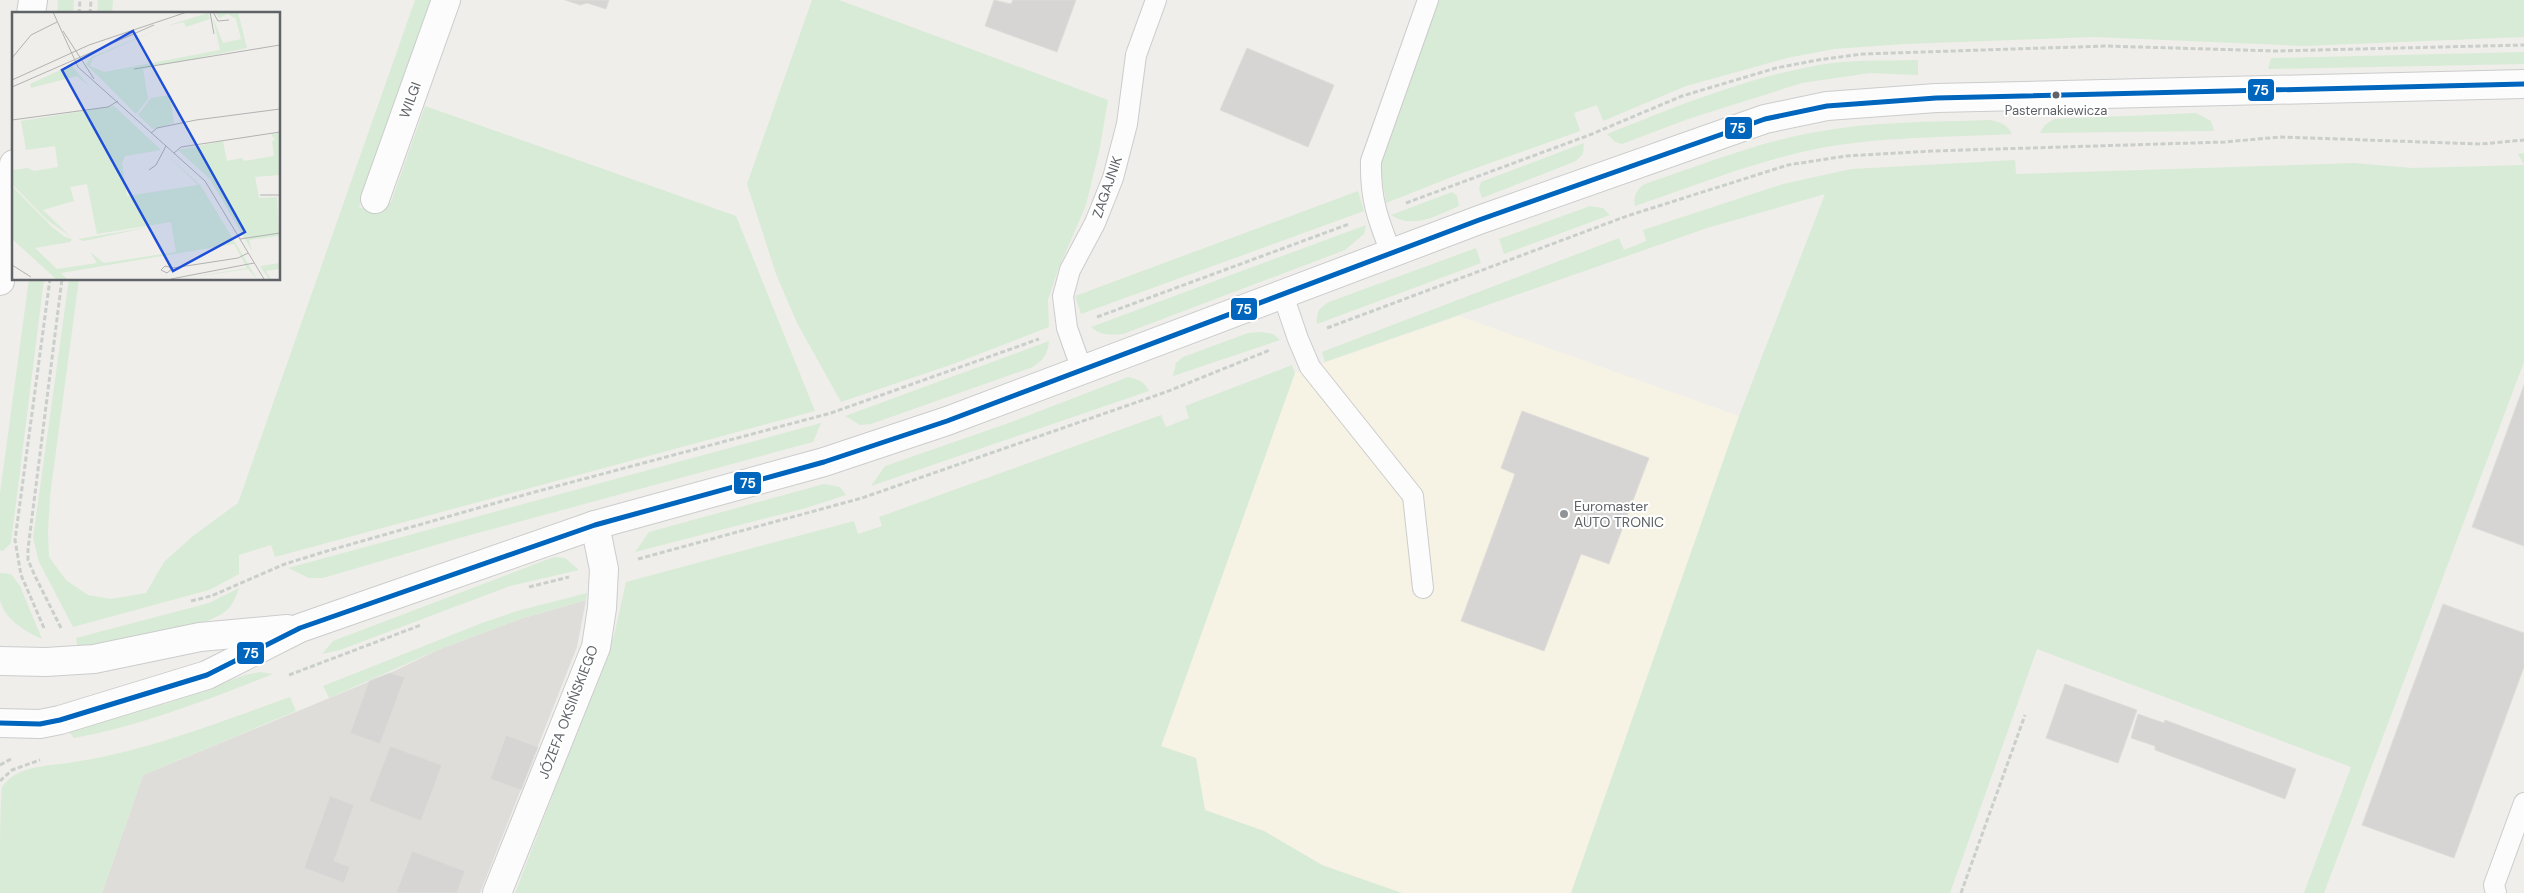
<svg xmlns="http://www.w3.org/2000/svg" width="2524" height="893" font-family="'DM Sans',sans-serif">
<rect width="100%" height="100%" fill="#efeeea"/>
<polygon fill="#f7f3e4" points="1459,316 1739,416 1571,893 1402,893 1381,887 1322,865 1264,831 1205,810 1196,758 1161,747 1295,373"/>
<polygon fill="#dfddda" points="586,600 577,647 480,893 102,893 143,775 390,673 440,649 520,619"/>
<g fill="#d8ebd6">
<polygon points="58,0 74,0 73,14 57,14"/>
<polygon points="98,0 113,0 112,14 97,14"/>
<polygon points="415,0 433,0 359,207 371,211 391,202 425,106 736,216 815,411 275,557 271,545 239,555 239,574 209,590 73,627 39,562 33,538 69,279 79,279 50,496 48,533 49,557 66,580 88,595 111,599 146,593 164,562 193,536 238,503"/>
<polygon points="812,0 839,0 1108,100 1100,147 1086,205 1058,270 1048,300 1049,327 956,363 841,402 797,323 776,274 747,184"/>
<polygon points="1434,0 2524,0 2524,37 2304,46 2094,37 1905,44 1834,49 1787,58 1686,86 1603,121 1597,105 1574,113 1580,131 1462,173 1386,203 1380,164"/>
<polygon points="2524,52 2524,64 2268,69 2271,58"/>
<path d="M1918,60V75L1870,73L1802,83L1688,119L1622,144L1615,142L1607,134C1675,107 1743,79 1814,66C1848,59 1883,61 1918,60Z"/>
<polygon points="2196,113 2211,121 2214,131 2040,133 2045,125 2054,119"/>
<path d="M1990,120C2000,122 2007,124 2012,134C1939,138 1861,136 1790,155C1738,168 1686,189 1635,206C1633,196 1637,189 1645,184C1701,165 1758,142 1816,132C1873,121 1933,122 1990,120Z"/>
<polygon points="1584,143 1583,154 1576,161 1482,198 1479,189 1481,182"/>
<polygon points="2524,153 2524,362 2324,893 2304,893 2351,767 2037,649 1950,893 1571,893 1739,416 1825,194 1707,228 1325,362 1322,352 1619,238 1624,250 1646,241 1643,230 1783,184 1851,169 2015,160 2016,174 2354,163 2412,168 2524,165 2518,154"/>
<polygon points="1358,191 1364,211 1081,314 1075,296"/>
<path d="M1452,192L1457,196L1459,206C1437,215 1414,230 1391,215Z"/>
<polygon points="1590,206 1603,208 1610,215 1504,254 1499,239"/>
<path d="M1366,225L1364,234L1345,250L1123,334C1110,335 1101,336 1091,327Z"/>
<path d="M1476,248L1481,263L1317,324C1316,312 1319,308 1329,302Z"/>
<polygon points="29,279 44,279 11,543 3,551 0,550 0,493"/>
<polygon points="1261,332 1273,334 1280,340 1173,376 1176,363 1183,357 1248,333"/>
<path d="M1049,341C1048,354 1043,360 1033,367L871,424L860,425L845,416Z"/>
<polygon points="1292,365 1295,373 1161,746 1196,758 1205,810 1264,831 1322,865 1402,893 515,893 614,636 626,582 854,521 858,534 882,526 879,517 1161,415 1166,427 1189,418 1185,406"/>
<path d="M1128,377C1138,379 1144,381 1149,391L871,486L885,466L1006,424Z"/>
<polygon points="821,423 813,442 805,444 463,537 323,578 309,578 288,568"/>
<polygon points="824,484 840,487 846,495 806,508 635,552 649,532"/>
<polygon points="554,557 565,558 579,570 510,586 340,650 322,654 333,641"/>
<path d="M0,573L11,574L20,586L42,639C26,632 4,619 0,600C0,592 0,581 0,573Z"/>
<path d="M239,588C236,596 234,603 228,609C205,631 112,643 78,650L76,638L209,603Z"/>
<polygon points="587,593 586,600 520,619 440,649 329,698 323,686 482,623 517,611"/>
<path d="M260,672L273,674C207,700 143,725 74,738L67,730L171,702L245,675Z"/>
<path d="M290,697L296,711L143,775L102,893H0C0,876 0,797 2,787C16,766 46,766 68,763C145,752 217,723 290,697Z"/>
</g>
<g fill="#d6d5d3" stroke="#deddd9">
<polygon points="565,0 609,0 606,9 587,3 580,5"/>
<polygon points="994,0 1011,4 1013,0 1076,0 1057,52 985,26"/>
<polygon points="1247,48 1334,85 1308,147 1220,110"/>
<polygon points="2524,385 2524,546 2472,527"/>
<polygon points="1522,411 1649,458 1609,564 1581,554 1544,651 1461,621 1515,474 1501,468"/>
<polygon points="2443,604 2524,633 2524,667 2454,858 2362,825"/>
<polygon points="390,673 405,677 380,744 350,733 369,681"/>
<polygon points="2065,684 2137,710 2118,763 2046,738"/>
<polygon points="2138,714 2164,723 2165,720 2296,769 2285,799 2155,750 2155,746 2131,738"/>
<polygon points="506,735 538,747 521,790 490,779"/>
<polygon points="390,746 442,765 421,821 369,801"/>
<polygon points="330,796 354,805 334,861 350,867 344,883 304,868"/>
<polygon points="412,851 465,871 457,893 396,893"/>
</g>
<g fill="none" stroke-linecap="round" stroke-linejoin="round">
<g stroke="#cbcccc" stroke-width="22">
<g id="service">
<path d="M1392,255C1378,220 1370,199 1371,161L1428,0"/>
<polyline points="1283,295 1298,339 1310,367 1413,496 1423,588"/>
<polyline points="1082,370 1067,328 1063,296 1070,270 1095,223 1113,178 1127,124 1136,55 1156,0"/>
<polyline points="2496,893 2494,885 2524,803"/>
</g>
</g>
<g stroke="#cbcccc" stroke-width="30">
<g id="minor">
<polyline points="375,199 446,0"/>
<polyline points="497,893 596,647 602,608 604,569 595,525"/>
</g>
</g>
<g stroke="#cbcccc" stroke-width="30">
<g id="tertiary">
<polyline points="0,661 46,662 94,659 200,637 287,629"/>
<polyline points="0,723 40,724 60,720 207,675 300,628 595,525 824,462 947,421 1479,220 1765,119 1827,106 1936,98 2524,84"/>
</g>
</g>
<g stroke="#cacacb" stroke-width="30">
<g id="secondary">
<polyline points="31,14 33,0"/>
<polyline points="0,281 14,164"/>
</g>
</g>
<g stroke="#cacfcc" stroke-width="3" stroke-dasharray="5 2.5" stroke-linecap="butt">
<polyline points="79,14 80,0"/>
<polyline points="90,14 91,0"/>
<polyline points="1406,203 1592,134 1682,96 1776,68 1818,60 1862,54 2105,46 2276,51 2524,45"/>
<polyline points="1097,317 1349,224"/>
<polyline points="1327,328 1627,216 1788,165 1846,156 1932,151 2225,142 2280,137 2481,144 2524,140"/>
<polyline points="638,559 862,498 1166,392 1270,350"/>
<polyline points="529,587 569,577"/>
<polyline points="191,601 211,596 285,564 327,551 531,493 831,413 1039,339"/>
<polyline points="44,628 21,575 15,540 50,279"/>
<polyline points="61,628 35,576 28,560 28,549 62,279"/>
<polyline points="289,675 421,625"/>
<polyline points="0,765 11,759"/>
<polyline points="0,781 12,770 40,760"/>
<polyline points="1961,893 2025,715"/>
</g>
<use href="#service" stroke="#fdfcfc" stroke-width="20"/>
<use href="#minor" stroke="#fdfcfc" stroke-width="28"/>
<use href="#tertiary" stroke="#fdfcfc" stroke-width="28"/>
<use href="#secondary" stroke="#fdfcfc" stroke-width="28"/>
<g stroke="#fff" stroke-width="9">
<polyline id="bus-1" points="0,723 40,724 60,720 207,675 300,628 595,525 824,462 947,421 1479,220 1765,119 1827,106 1936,98 2524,84"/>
</g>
<use href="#bus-1" stroke="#0065bd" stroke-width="5"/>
</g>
<circle fill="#5f6368" stroke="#fff" stroke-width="2" cx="2056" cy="95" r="4.5"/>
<circle fill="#919496" stroke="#fff" stroke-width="2" cx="1564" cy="514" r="5"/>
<g text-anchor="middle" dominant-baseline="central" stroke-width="4" stroke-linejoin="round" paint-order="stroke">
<g font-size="13" fill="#5f6368" stroke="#fff">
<text x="2056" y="110">Pasternakiewicza</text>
</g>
<g font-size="14" fill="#5f6368" stroke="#fff">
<text transform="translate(410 100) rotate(-70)">WILGI</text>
<text transform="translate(1107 187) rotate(-71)">ZAGAJNIK</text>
<text transform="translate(568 712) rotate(-69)">JÓZEFA OKSIŃSKIEGO</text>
</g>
<g font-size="14" fill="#5f6368" stroke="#fff" text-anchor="start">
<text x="1574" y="506">Euromaster<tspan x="1574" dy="16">AUTO TRONIC</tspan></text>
</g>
</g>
<g transform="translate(12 12)">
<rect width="268" height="268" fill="#efeeea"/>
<path d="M203,0H226L235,36L131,57L136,87L124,102L74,52L80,45L151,15L81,46L78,54L92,60L208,38L201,6L211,31L229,27L224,7L216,2L207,6ZM196,1L198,7L174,15L172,10L154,14ZM59,53L77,74L65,64L19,76L18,72ZM158,83L162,111L141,117L126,103L139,86ZM102,94L149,138L113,144L110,151L115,184L186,173L151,139L189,174L245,267L236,257L168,267L235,256L222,232L49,261L55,267H44L0,227V174L40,215L53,225L60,227L58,230L23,236L45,257L85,251L78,240L92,251L164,240L159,210L85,222L75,172L58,175L62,189L31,198L59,225L35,208L0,172V158L16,156L22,159L46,155L43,134L14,138L9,109ZM267,121V163L243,165L247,186L265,185L267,224L237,228L240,239L198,167L166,138L211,129L215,149L230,146L232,149L262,144L260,129L263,128L259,122ZM138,215L72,229L66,227ZM267,251V257L254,259L259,267H257L248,254Z" fill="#d8ebd6"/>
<path fill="none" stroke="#b1b2b2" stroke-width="1" d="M41,0L66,55L193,169L252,267M198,0L202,22M201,0L206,9L217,8M51,19L82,67M0,46L19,23L45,10M122,57L268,33M0,68L77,33L175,0M0,75L142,13M0,108L96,95L106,89M139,121L145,116L184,108L268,97M162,141L169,135L268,120M137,158L144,153L154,134M248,183H268M228,227L268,221M0,253L19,265M161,256L155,261L149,258L153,254L161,256L226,246L236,241M159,267L242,251"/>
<path fill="#1d4ed8" fill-opacity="0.15" stroke="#1d4ed8" stroke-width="2.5" d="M121,19L233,220L161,259L50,58Z"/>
<rect width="268" height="268" fill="none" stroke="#5f6368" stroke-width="2.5"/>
</g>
<g stroke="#fff" stroke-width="2">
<rect x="2247" y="78" width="28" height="24" rx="5" fill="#0065bd"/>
<rect x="1724" y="116" width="29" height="24" rx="5" fill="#0065bd"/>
<rect x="1230" y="297" width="28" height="24" rx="5" fill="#0065bd"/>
<rect x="733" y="471" width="29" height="24" rx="5" fill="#0065bd"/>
<rect x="236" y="641" width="29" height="24" rx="5" fill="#0065bd"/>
</g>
<g font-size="14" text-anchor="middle" font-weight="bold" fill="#fff">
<text x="2261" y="95">75</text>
<text x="1738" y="133">75</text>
<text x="1244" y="314">75</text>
<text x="748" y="488">75</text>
<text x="251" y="658">75</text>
</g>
</svg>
